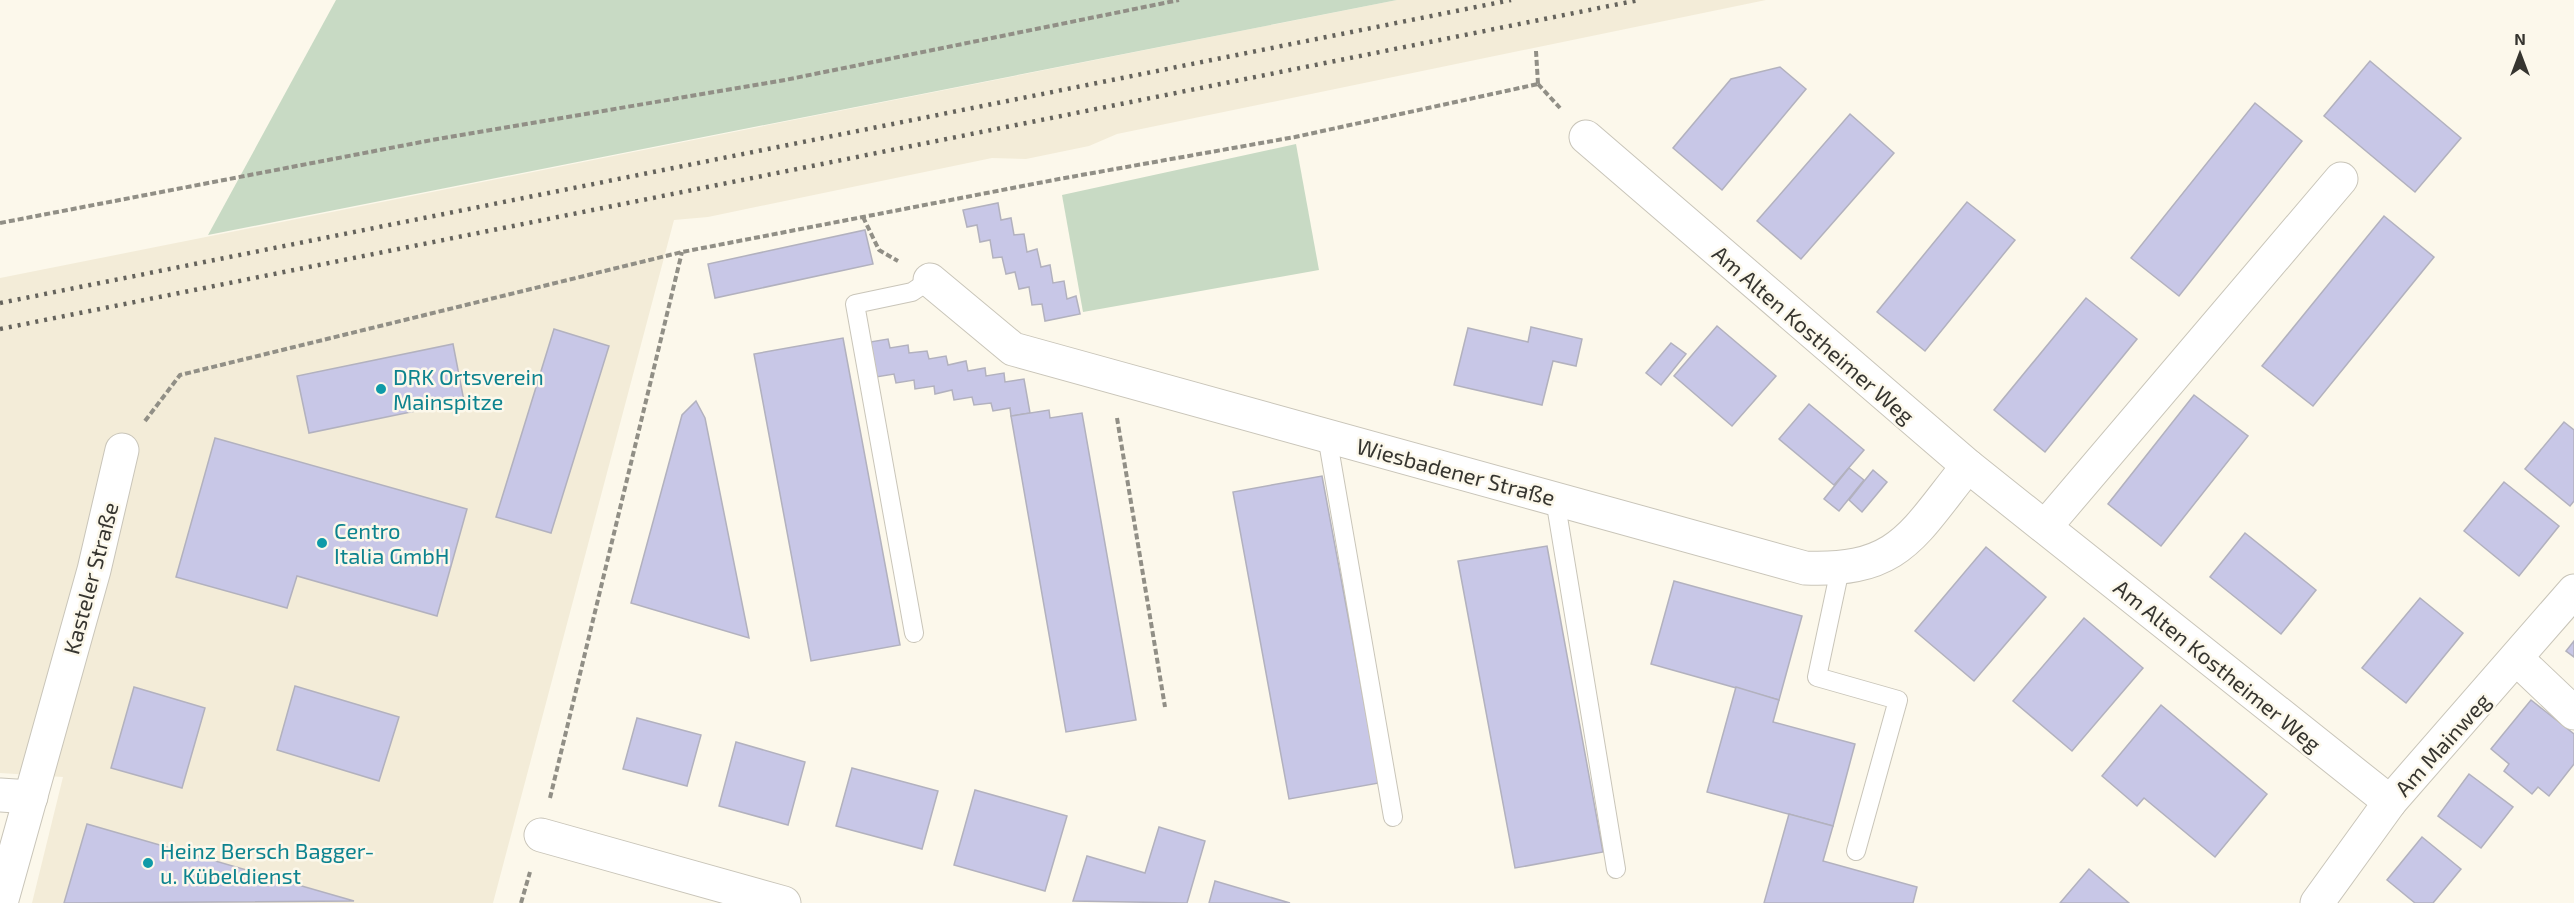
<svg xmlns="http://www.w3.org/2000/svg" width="2574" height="903" font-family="'Exo 2',sans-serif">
<rect width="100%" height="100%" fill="#fcf8eb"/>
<polygon fill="#f3ecd8" points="1397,0 1766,0 1117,134 1089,146 1026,159 992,158 708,217 674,220 493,903 32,903 63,777 0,773 0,278"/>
<g fill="#c8dac4">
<polygon points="336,0 1397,0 208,235"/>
<polygon points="1296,144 1319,270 1083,312 1062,195"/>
</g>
<g fill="#c8c7e7" stroke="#b2b1be" stroke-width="1.5">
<polygon points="2370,61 2461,138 2415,192 2324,116"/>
<polygon points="1780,67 1806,89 1722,190 1673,148 1731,79"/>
<polygon points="2255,103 2302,141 2179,296 2131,258"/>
<polygon points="1850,114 1894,153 1801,259 1757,221"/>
<polygon points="1967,202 2015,240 1925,351 1877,312"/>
<polygon points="998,203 1001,220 1011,218 1014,235 1024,234 1027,252 1037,249 1041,267 1050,265 1053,283 1064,281 1067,299 1076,296 1080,314 1045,321 1042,304 1032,305 1029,287 1019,289 1015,272 1006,274 1002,257 993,258 990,240 980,242 977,225 967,227 963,210"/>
<polygon points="2384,216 2434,257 2313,406 2262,366"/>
<polygon points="865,230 873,264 715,298 708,264"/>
<polygon points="2086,298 2137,339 2045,452 1994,410"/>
<polygon points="1717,326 1776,376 1732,426 1674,376"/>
<polygon points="1531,327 1582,339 1576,366 1553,361 1542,405 1454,385 1468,328 1528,342"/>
<polygon points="554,329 609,346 551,533 496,517"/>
<polygon points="843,338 900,645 811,661 754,354"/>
<polygon points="888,339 890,348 908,345 909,353 927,351 929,359 946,356 948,365 966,361 968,371 985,368 986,376 1004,373 1005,382 1024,379 1030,413 1011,416 1010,408 993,411 991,403 974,405 972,397 954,400 952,390 935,394 934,386 915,389 914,380 896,383 894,374 876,377 870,342"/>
<polygon points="1671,343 1686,354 1661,385 1646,373"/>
<polygon points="453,344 464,401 309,433 297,376"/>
<polygon points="2194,395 2248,436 2161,546 2108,504"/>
<polygon points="696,401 705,418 749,638 631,603 682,415"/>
<polygon points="1809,404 1864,450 1834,485 1779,439"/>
<polygon points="1049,410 1050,418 1082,413 1136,720 1066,732 1011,416"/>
<polygon points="2564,422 2574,430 2574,501 2570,506 2525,469"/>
<polygon points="215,438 467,509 437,616 297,576 287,608 176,577"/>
<polygon points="1849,468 1864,480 1839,511 1824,499"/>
<polygon points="1873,470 1887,482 1862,512 1849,500"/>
<polygon points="1322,476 1379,783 1289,799 1233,492"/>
<polygon points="2504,482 2559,526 2519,576 2464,531"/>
<polygon points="2245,533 2316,590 2281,634 2210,577"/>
<polygon points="1547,546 1603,852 1515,868 1458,561"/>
<polygon points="1986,547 2046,597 1974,681 1915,631"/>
<polygon points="1674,581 1802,616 1779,700 1651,664"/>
<polygon points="2420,598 2463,633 2406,703 2362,668"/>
<polygon points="2084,618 2143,668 2072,751 2013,701"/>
<polygon points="2574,641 2574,657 2566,651"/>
<polygon points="295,686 399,717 379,781 277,750"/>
<polygon points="134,687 205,708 182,788 111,768"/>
<polygon points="1736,687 1779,700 1773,722 1855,744 1833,826 1707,792"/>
<polygon points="2531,700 2574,734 2574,764 2549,796 2538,787 2532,794 2504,771 2509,764 2491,749"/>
<polygon points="2161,705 2267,794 2215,857 2144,798 2137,806 2102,776"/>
<polygon points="637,718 701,735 687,786 623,769"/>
<polygon points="736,742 805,762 788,825 719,806"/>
<polygon points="852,768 938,791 922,849 836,826"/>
<polygon points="2469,774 2513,807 2481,848 2438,816"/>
<polygon points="975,790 1067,816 1045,891 954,865"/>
<polygon points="1789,814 1833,826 1823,861 1917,887 1913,903 1764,903"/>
<polygon points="87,824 354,901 64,903"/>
<polygon points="1159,827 1205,841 1187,903 1073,901 1087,856 1145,873"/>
<polygon points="2422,837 2461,869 2433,903 2415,903 2387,880"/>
<polygon points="2089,869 2129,903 2060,903"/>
<polygon points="1215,881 1290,903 1209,903"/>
</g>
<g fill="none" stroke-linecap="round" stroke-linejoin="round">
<g stroke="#c9c5b9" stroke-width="20">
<g id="service">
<polyline points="1327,436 1393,817"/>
<polyline points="1555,499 1616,869"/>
<polyline points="1840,569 1817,677 1898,700 1856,851"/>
<polyline points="914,633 855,304 912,292 930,280"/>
</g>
</g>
<g stroke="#c9c5b9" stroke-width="35">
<g id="minor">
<polyline points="1586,137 1968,466 2390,802"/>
<path d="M930,280L1013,349L1805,568C1901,572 1913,533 1968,466"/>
<polyline points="2045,527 2341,179"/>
<polyline points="2517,659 2574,713"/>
<polyline points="0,795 31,797"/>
<polyline points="541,835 784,903"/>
<polyline points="1,903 94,570 122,450"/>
<polyline points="2317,903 2390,802 2574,591"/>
</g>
</g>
<g stroke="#918f86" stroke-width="4" stroke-dasharray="6 3" stroke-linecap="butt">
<polyline points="1536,51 1538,84"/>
<polyline points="1538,84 1560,108"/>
<polyline points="863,217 879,250 898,261"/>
<polyline points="0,223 432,140 785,80 1179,0"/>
<polyline points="1117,418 1165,707"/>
<polyline points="145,421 180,375 682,252 1059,179 1295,137 1538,84"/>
<polyline points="550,798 682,252"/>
<polyline points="521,903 530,872"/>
</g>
<use href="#service" stroke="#fff" stroke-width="18"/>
<use href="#minor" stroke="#fff" stroke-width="33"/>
<g stroke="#65635c" stroke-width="4.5" stroke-dasharray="3 6" stroke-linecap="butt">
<polyline points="0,303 1511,0"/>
<polyline points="0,329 1639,0"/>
</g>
</g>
<g fill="#0f9aa8" stroke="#fcf8eb" stroke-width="2">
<circle cx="381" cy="389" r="6"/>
<circle cx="322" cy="543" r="6"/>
<circle cx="148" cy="863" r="6"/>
</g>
<g text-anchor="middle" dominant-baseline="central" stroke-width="5" stroke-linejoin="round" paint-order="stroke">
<g font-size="22" fill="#363530" stroke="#fcf8eb">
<text transform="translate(1814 334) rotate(41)">Am Alten Kostheimer Weg</text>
<text transform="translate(1456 471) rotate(15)">Wiesbadener Straße</text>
<text transform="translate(90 578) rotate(-75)">Kasteler Straße</text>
<text transform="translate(2218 665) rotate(39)">Am Alten Kostheimer Weg</text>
<text transform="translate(2442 744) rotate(-48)">Am Mainweg</text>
</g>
<g font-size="22" fill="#0d838f" stroke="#fcf8eb" text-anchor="start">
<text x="393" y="376">DRK Ortsverein<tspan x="393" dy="25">Mainspitze</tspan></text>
<text x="334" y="530">Centro<tspan x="334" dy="25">Italia GmbH</tspan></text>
<text x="160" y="850">Heinz Bersch Bagger-<tspan x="160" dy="25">u. Kübeldienst</tspan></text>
</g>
</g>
<g transform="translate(2520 54)" stroke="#fcf8eb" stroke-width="4.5" paint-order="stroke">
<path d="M0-4.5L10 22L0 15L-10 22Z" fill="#363530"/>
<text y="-9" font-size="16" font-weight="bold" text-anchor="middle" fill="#363530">N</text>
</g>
</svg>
